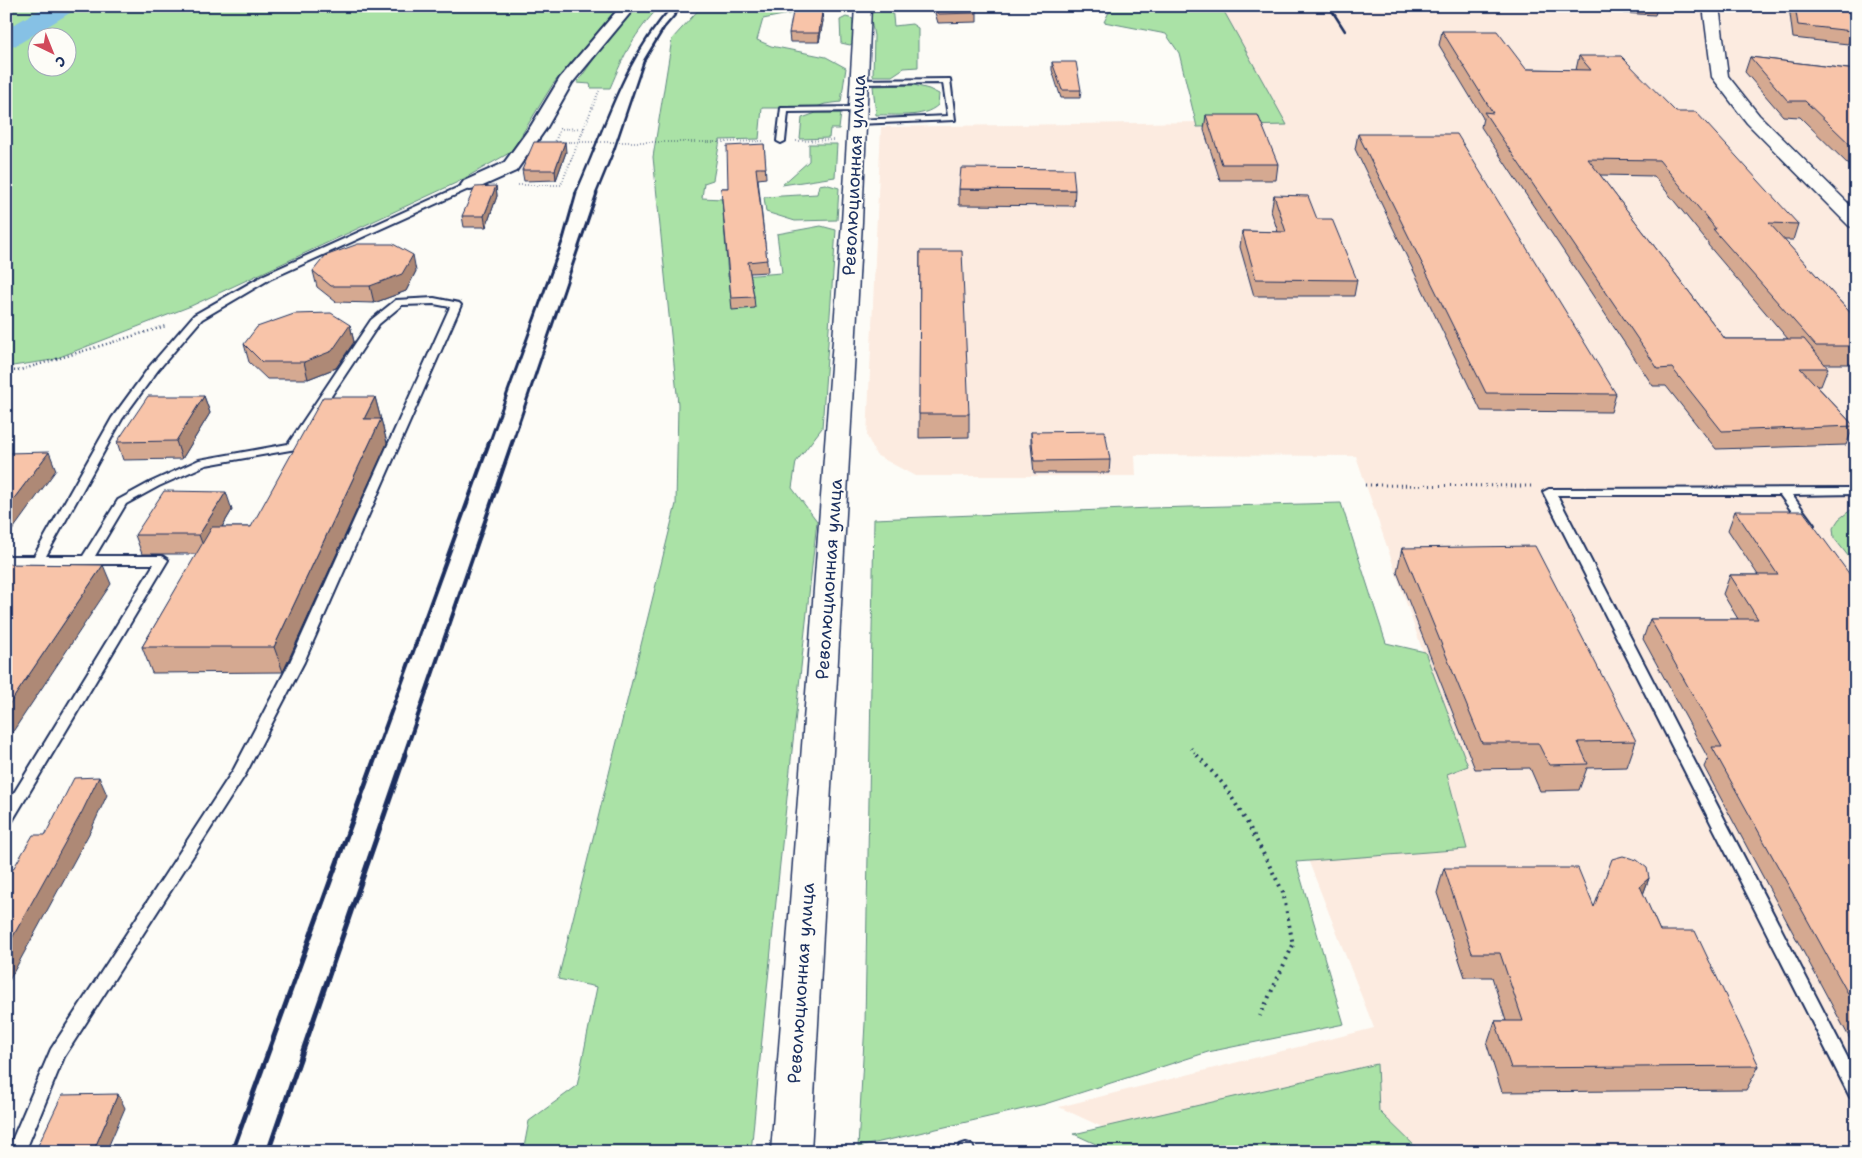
<svg xmlns="http://www.w3.org/2000/svg" width="1862" height="1158" font-family="'Shantell Sans',sans-serif">
<rect width="100%" height="100%" fill="#fdfcf7"/>
<filter id="ink" filterUnits="userSpaceOnUse"><feTurbulence type="fractalNoise" baseFrequency=".02" numOctaves="2"/><feDisplacementMap in="SourceGraphic" scale="10" xChannelSelector="R" yChannelSelector="G"/><feConvolveMatrix kernelMatrix="1 2 1 2 8 2 1 2 1" color-interpolation-filters="sRGB"/></filter>
<g filter="url(#ink)">
<polygon fill="#fcebe0" points="1207,6 1856,6 1856,1152 1156,1152 1059,1107 1374,1028 1307,857 1437,764 1461,763 1356,456 1135,455 1136,476 915,476 876,455 867,436 881,127 1263,121"/>
<g fill="#aae2a6" stroke="#628882" fill-rule="evenodd">
<path d="M6,6H619L553,84L511,152L458,182L191,306L52,360L6,367ZM38,38H68V68H38Z"/>
<path d="M635,6H660C633,35 625,53 610,88H591L590,84L577,83L607,40Z"/>
<path d="M702,6H828L763,19L757,40L771,46L826,57L846,68L841,102L825,104L814,108H762L759,139L720,140L713,180L704,183L702,198L722,199L728,277L782,273L777,234L821,226L836,230L822,428L796,462L792,488L817,521C794,731 771,941 751,1152H523L529,1121L577,1086L597,987L558,979L676,504L678,404L653,157L672,39Z"/>
<polygon points="887,6 892,7 894,26 912,24 918,28 918,67 904,68 892,76 873,76 874,36 870,14"/>
<polygon points="1110,6 1221,6 1287,125 1197,127 1179,53 1166,34 1104,22 1111,8"/>
<polygon points="846,17 853,19 853,43 850,45 841,43 840,20"/>
<path d="M914,85L929,89L939,94L938,105C923,119 895,114 876,115L873,86Z"/>
<polygon points="816,113 841,113 839,129 830,129 829,138 800,139 802,118"/>
<polygon points="809,144 837,144 835,177 782,185 809,161"/>
<polygon points="825,184 839,188 837,220 795,221 766,212 764,197 817,194 819,185"/>
<polygon points="1341,503 1386,643 1425,652 1468,766 1447,774 1467,849 1296,862 1344,1024 1208,1052 1045,1104 858,1147 865,1023 874,519 1152,508"/>
<polygon points="1856,506 1856,566 1834,538 1833,528 1839,519"/>
<polygon points="1377,1064 1379,1111 1421,1152 1113,1152 1074,1134"/>
</g>
<g fill="none" stroke-linecap="round" stroke-linejoin="round">
<polygon fill="#86c1e5" fill-rule="evenodd" points="46,6 76,6 73,11 15,46 6,48 6,29"/>
<g stroke="#1b2f5e" stroke-width="4">
<g id="lane">
<polygon points="950,79 955,120 857,124 853,122 857,120 948,116 943,83 860,84 856,82 857,80"/>
<polygon points="858,107 861,107 861,111 788,112 785,141 781,143 777,141 781,108"/>
<polygon points="470,182 474,185 473,187 270,279 202,319 158,370 122,419 46,556 83,556 118,500 151,482 199,460 288,444 371,320 396,300 434,298 459,303 461,305 304,662 245,775 64,1057 25,1152 7,1152 51,1049 234,769 290,662 450,307 434,304 402,305 379,324 296,449 206,465 159,486 126,504 95,556 162,556 168,560 11,823 6,824 6,806 154,564 6,564 6,556 34,556 112,418 150,366 194,315 264,275"/>
<polygon points="1856,488 1856,494 1792,495 1814,525 1808,529 1804,528 1780,495 1557,495 1856,1074 1856,1099 1850,1097 1543,492 1549,489"/>
<polygon points="966,1143 972,1145 975,1152 957,1152 960,1145"/>
</g>
</g>
<g stroke="#1b2f5e" stroke-width="4">
<polygon id="street" points="621,6 636,6 572,83 547,127 516,171 476,189 470,190 464,189 461,185 464,181 504,163 531,126 560,78"/>
</g>
<g stroke="#1b2f5e" stroke-width="3">
<g id="secondary">
<polygon points="855,6 871,6 862,222 811,1152 771,1152 842,222"/>
<polygon points="1703,6 1719,6 1728,76 1759,115 1856,211 1856,228 1849,226 1747,123 1712,77"/>
</g>
</g>
<g stroke="#1b2f5e" stroke-width="2" stroke-dasharray="0.5 2.5" stroke-linecap="butt">
<polyline points="796,141 835,140"/>
<polyline points="714,142 765,141"/>
<polyline points="518,185 561,185 599,91"/>
</g>
<polyline stroke="#1b2f5e" stroke-width="2.5" stroke-dasharray="1 3" stroke-linecap="butt" points="6,370 17,371 166,326"/>
<g stroke="#1b2f5e" stroke-width="3" stroke-dasharray="1 4" stroke-linecap="butt">
<polyline points="1365,485 1535,486"/>
<polyline points="1191,748 1198,756"/>
</g>
<polyline stroke="#1b2f5e" stroke-width="4" stroke-dasharray="2 5" stroke-linecap="butt" points="1197,755 1224,785 1248,824 1283,892 1293,945 1260,1016"/>
<use href="#lane" fill="#fdfcf7" fill-rule="evenodd"/>
<use href="#street" fill="#fdfcf7" fill-rule="evenodd"/>
<use href="#secondary" fill="#fdfcf7" fill-rule="evenodd"/>
<g stroke="#1b2f5e" stroke-width="2.5">
<polyline points="1329,6 1345,31"/>
<path d="M575,194C606,126 621,63 672,6"/>
<polyline points="596,194 614,150 644,61 664,28 683,6"/>
</g>
<g stroke="#1b2f5e" stroke-width="3">
<polyline points="490,441 563,239 576,193"/>
<polyline points="513,441 597,193"/>
</g>
<g stroke="#1b2f5e" stroke-width="4">
<polyline points="375,756 490,440"/>
<polyline points="404,756 513,440"/>
</g>
<g stroke="#1b2f5e" stroke-width="5">
<polyline points="232,1152 376,755"/>
<polyline points="268,1152 405,755"/>
</g>
<polyline stroke="#1b2f5e" stroke-width="2" stroke-dasharray="0.5 2.5" stroke-linecap="butt" points="584,128 560,129 555,142 714,142"/>
</g>
<g fill="#d5a991" stroke="#1b2f5e" fill-rule="evenodd">
<polygon points="933,6 975,6 977,13 977,22 938,23"/>
<polygon points="1624,6 1658,6 1655,15 1623,13"/>
<polygon points="1789,6 1847,6 1852,31 1848,44 1793,38"/>
<polygon points="822,12 823,21 819,42 790,42 789,33"/>
<path d="M1442,31L1526,69L1576,70L1579,56L1676,112L1798,224L1793,240H1784L1856,319V364H1824L1828,368L1821,386H1817L1854,426L1846,445L1716,449L1666,386H1653L1481,127L1483,118L1439,45ZM1600,175L1654,176L1708,243V245L1788,339H1725Z"/>
<polygon points="1750,57 1856,70 1856,172 1800,117 1783,116 1745,72"/>
<polygon points="1052,62 1081,90 1080,98 1061,98 1052,70"/>
<polygon points="1206,115 1278,164 1276,180 1220,180 1204,130"/>
<polygon points="1358,134 1616,394 1611,412 1481,411 1355,149"/>
<polygon points="764,144 766,178 758,179 768,272 750,273 754,297 755,308 732,310 721,188 728,188"/>
<polygon points="566,152 556,180 524,181 522,170"/>
<polygon points="496,186 497,196 486,227 464,227 462,216"/>
<polygon points="959,189 1075,190 1074,206 959,205"/>
<polygon points="1274,195 1317,219 1357,280 1354,296 1254,296 1240,247 1242,231 1278,232 1271,211"/>
<polygon points="920,251 969,414 969,437 919,438"/>
<polygon points="313,271 416,271 406,291 374,303 336,302 317,287"/>
<polygon points="350,325 354,342 336,368 308,379 267,379 249,362 244,344"/>
<polygon points="204,396 210,413 182,459 123,460 117,442"/>
<polygon points="375,397 387,443 283,672 152,673 142,647 197,554 142,554 135,535 232,510 222,527 251,527"/>
<polygon points="1031,432 1110,460 1109,473 1034,473 1031,444"/>
<polygon points="1735,511 1856,583 1856,1050 1704,767 1708,758 1643,639 1650,619 1738,619 1723,594 1730,575 1758,575 1728,530"/>
<polygon points="1402,548 1636,741 1627,767 1587,768 1579,790 1540,791 1530,768 1475,769 1397,572"/>
<polygon points="1444,868 1594,907 1649,878 1643,894 1660,931 1759,1066 1746,1090 1502,1092 1487,1045 1495,1021 1506,1021 1492,977 1465,977 1437,893"/>
</g>
<g fill="#ae8976" stroke="#1b2f5e">
<polygon points="822,12 823,21 819,42 819,33"/>
<polygon points="565,142 566,152 556,180 555,170"/>
<polygon points="496,186 497,196 486,227 484,216"/>
<polygon points="413,255 416,271 406,291 374,303 370,286"/>
<polygon points="350,325 354,342 336,368 308,379 304,362"/>
<polygon points="204,396 210,413 182,459 176,441"/>
<polygon points="375,397 381,420 364,419"/>
<polygon points="381,419 387,443 283,672 274,647"/>
<polygon points="49,452 56,470 6,539 6,509"/>
<polygon points="226,492 232,510 206,554 199,535"/>
<polygon points="103,565 111,584 6,742 6,709"/>
<polygon points="99,777 107,795 91,830 6,986 6,949"/>
<polygon points="1649,878 1640,903 1640,886"/>
<polygon points="118,1094 125,1108 106,1152 93,1152"/>
</g>
<g fill="#f8c4a9" stroke="#1b2f5e">
<polygon points="935,6 975,6 977,13 938,14"/>
<polygon points="1795,6 1847,6 1852,31 1798,25"/>
<polygon points="793,12 822,12 819,33 789,33"/>
<polygon points="1442,31 1497,31 1526,69 1591,70 1579,56 1621,56 1676,112 1696,112 1798,224 1769,223 1856,319 1856,346 1816,346 1713,229 1716,229 1659,160 1588,159 1725,339 1804,339 1828,368 1800,368 1854,426 1722,431 1672,368 1658,369 1484,112 1493,113"/>
<polygon points="1750,57 1856,70 1856,150 1805,101 1788,101"/>
<polygon points="1052,62 1076,62 1081,90 1062,90"/>
<polygon points="1206,115 1258,115 1278,164 1222,164"/>
<polygon points="1358,134 1457,134 1616,394 1486,393"/>
<polygon points="534,142 565,142 555,170 522,170"/>
<polygon points="764,144 766,168 756,168 767,260 748,262 754,297 731,298 721,188 728,188 727,146"/>
<polygon points="961,168 1073,169 1075,190 959,189"/>
<polygon points="496,186 484,216 462,216 475,187"/>
<polygon points="1274,195 1308,196 1317,219 1332,219 1357,280 1256,279 1242,231 1286,232"/>
<polygon points="358,244 393,244 413,255 402,274 370,286 331,286 313,271 325,256"/>
<polygon points="920,251 962,251 969,414 919,414"/>
<polygon points="331,313 350,325 332,351 304,362 262,362 244,344 257,327 294,314"/>
<polygon points="148,396 204,396 176,441 117,442"/>
<polygon points="323,397 375,397 364,419 381,419 274,647 142,647 212,527 251,527"/>
<polygon points="1105,431 1110,460 1034,461 1031,432"/>
<polygon points="49,452 6,509 6,454 7,453"/>
<polygon points="164,491 226,492 199,535 135,535"/>
<polygon points="1735,511 1803,511 1856,583 1856,1008 1712,747 1722,747 1650,619 1758,619 1730,575 1778,575"/>
<polygon points="1535,546 1636,741 1578,742 1588,764 1549,765 1538,743 1482,743 1402,548"/>
<polygon points="6,564 103,565 6,709"/>
<polygon points="99,777 82,812 6,949 6,881 33,835 45,835 74,778"/>
<polygon points="1623,856 1637,860 1647,868 1649,878 1640,886 1660,931 1695,931 1759,1066 1511,1068 1495,1021 1523,1021 1500,953 1472,953 1444,868 1578,868 1594,907 1612,859"/>
<polygon points="118,1094 93,1152 35,1152 62,1095"/>
<polygon points="1145,1149 1151,1152 1140,1152"/>
</g>
</g>
<g text-anchor="middle" dominant-baseline="central" stroke-width="4" stroke-linejoin="round" paint-order="stroke">
<g font-size="18" fill="#1b2f5e" stroke="#fdfcf7">
<text transform="translate(854 175) rotate(-87)">Революционная улица</text>
<text transform="translate(829 579) rotate(-86)">Революционная улица</text>
<text transform="translate(801 983) rotate(-86)">Революционная улица</text>
</g>
</g>
<rect width="1862" height="1158" fill="none" stroke="#fdfcf7" stroke-width="25"/>
<rect x="12" y="12" width="1837" height="1133" fill="none" stroke="#1b2f5e" stroke-width="2" filter="url(#ink)"/>
<g transform="translate(52 52) rotate(137)"><circle r="24" fill="#fdfcf7" stroke="#a3aaba"/>
<path d="M0-4L9 19L0 12L-9 19Z" fill="#d1495b"/>
<text y="-8" font-size="14" font-weight="bold" text-anchor="middle" fill="#1b2f5e">С</text>
</g>
</svg>
